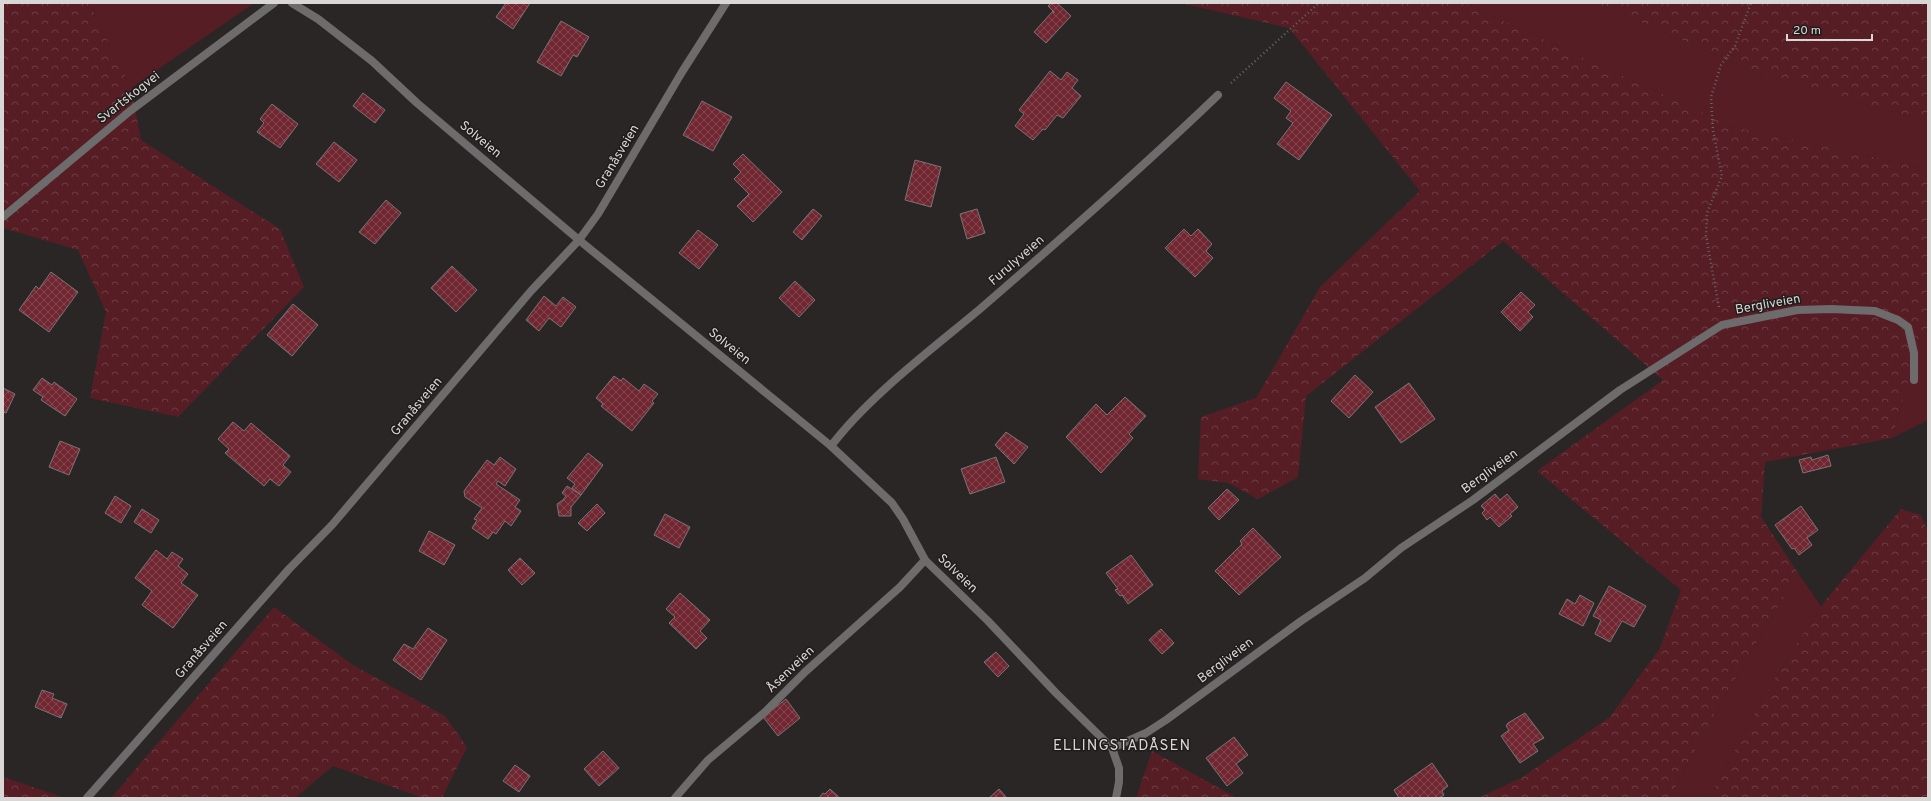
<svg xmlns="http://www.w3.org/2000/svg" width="1931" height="801" font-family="Overpass,sans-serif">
<defs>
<pattern id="forest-crowns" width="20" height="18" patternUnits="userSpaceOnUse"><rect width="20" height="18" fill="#561d25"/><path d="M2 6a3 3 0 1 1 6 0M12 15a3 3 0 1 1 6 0" fill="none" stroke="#6e3d44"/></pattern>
<pattern id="building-cross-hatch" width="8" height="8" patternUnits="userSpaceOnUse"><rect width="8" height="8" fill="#702732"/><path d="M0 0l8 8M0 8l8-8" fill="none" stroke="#84464f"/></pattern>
</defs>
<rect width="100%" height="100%" fill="#2a2626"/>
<g fill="#561d25">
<polygon points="89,3 254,3 131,88"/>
<polygon points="1464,3 1596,3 1756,72 1928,122 1928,169 1734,127"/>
<polygon points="1928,331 1928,420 1892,438 1920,340"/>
<polygon points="1798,573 1821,606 1768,689 1709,798 1670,798 1710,721"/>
</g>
<g fill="url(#forest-crowns)">
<polygon points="3,3 89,3 131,88 141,140 280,229 304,287 178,417 90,398 106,312 78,250 3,228"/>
<polygon points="1180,3 1464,3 1734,127 1928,169 1928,331 1920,340 1892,438 1765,462 1761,517 1798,573 1710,721 1670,798 1478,798 1521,778 1610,717 1660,648 1681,590 1537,471 1663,380 1503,241 1306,396 1298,477 1258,499 1228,483 1198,479 1201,417 1256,398 1320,287 1420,191 1289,28"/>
<polygon points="1596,3 1928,3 1928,122 1756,72"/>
<polygon points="1901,509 1921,515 1928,531 1928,798 1709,798 1768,689 1821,606"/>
<polygon points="274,607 353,665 445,716 467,747 442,798 423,798 333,766 295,798 111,798"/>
<polygon points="1152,751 1237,798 1136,798"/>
<polygon points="3,777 65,798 3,798"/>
</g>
<g fill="url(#building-cross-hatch)" stroke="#7a7475">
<polygon points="506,3 530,3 513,29 496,17"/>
<polygon points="1051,3 1057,3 1071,16 1046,43 1034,32 1053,11 1054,13 1054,12 1048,6"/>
<polygon points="561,21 589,37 577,57 573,55 561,76 537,62"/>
<polygon points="1050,71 1061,80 1067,72 1078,80 1072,88 1081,96 1063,118 1057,115 1045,130 1043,129 1033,140 1015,126 1024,114 1019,110"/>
<polygon points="1286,82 1332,115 1299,160 1277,144 1293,123 1286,118 1291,111 1274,98"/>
<polygon points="363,93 385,110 375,123 353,106"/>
<polygon points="702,101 732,117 713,151 683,135"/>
<polygon points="272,104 298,124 280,148 257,132 264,123 260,119"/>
<polygon points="334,142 357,160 339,182 316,164"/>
<polygon points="743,154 782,192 753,222 737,206 749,194 734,179 741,172 733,164"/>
<polygon points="915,160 941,167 931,207 905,200"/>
<polygon points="386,200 401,213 375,244 359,232"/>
<polygon points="813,209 822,216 802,240 793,232"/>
<polygon points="977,209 985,233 967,239 960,214"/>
<polygon points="1184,229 1191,236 1198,229 1212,244 1206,251 1213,258 1195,277 1165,248"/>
<polygon points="698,230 718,245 699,269 679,253"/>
<polygon points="452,266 477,290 456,312 431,288"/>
<polygon points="51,272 78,292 49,332 19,310 36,286 39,289"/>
<polygon points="795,281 815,300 799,317 779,298"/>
<polygon points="1521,292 1535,305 1528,312 1533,317 1520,331 1501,312"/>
<polygon points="544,296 556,306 563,297 576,307 561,327 549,318 539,331 526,320"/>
<polygon points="293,304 318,325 292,356 267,335"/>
<polygon points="1355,375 1373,392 1349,418 1331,401"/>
<polygon points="614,376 621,381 623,378 639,391 644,384 658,394 652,401 654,403 632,431 601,406 603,404 596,398"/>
<polygon points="42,378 52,385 54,382 77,399 65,416 41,400 43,397 33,390"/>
<polygon points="1409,383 1435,419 1401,443 1375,407"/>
<polygon points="3,388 15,394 6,413 3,412"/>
<polygon points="1125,397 1146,416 1129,434 1133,438 1101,473 1066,437 1096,404 1107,415"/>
<polygon points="233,422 244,431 251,423 290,456 283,465 291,472 279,486 270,479 264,486 225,453 229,449 218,439"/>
<polygon points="1006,432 1028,447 1014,464 995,445"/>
<polygon points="60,441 80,449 69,475 49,467"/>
<polygon points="588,453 603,465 581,495 572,488 575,484 567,478"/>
<polygon points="1828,455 1831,466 1803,473 1799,460 1811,457 1812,460"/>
<polygon points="500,457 516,469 505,486 498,481 496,484 520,500 515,507 521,511 511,526 505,521 496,534 493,532 488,539 472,528 477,520 474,519 482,508 465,497 464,491 487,460 494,465"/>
<polygon points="996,457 1005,482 970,494 961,469"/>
<polygon points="567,486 581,495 571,507 571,516 559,516 557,504 563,500 566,496 562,493"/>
<polygon points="1227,489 1239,500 1219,520 1208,508"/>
<polygon points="1495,494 1500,500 1507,494 1518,507 1510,514 1512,516 1499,527 1490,517 1487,520 1482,513 1485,510 1481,506"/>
<polygon points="115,496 131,506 121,523 105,513"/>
<polygon points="597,504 605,513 587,531 578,523"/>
<polygon points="1801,506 1818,530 1807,538 1812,545 1799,555 1794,548 1792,549 1775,525"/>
<polygon points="142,509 159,520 151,533 134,522"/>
<polygon points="665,514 690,527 679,548 654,535"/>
<polygon points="1253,528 1281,557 1239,595 1215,571 1242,544 1240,541"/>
<polygon points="429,531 455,545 444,565 419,551"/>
<polygon points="156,550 167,559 172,552 183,559 178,566 188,574 181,583 198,595 173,628 142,605 152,591 135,578"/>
<polygon points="1131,555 1153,585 1128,604 1122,595 1120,596 1115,590 1118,589 1106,573"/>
<polygon points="520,558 535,573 522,585 508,570"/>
<polygon points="1609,586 1646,606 1634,627 1622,621 1610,642 1595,634 1601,620 1593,616"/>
<polygon points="680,593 710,620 700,631 707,638 696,649 669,623 675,617 666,609"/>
<polygon points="1580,595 1594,603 1583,626 1559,614 1567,599 1575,604"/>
<polygon points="428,628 447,640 421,680 393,660 404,644 413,649"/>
<polygon points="1161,629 1174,643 1162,654 1149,640"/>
<polygon points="996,652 1009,666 998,677 984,662"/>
<polygon points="42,690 54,694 52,698 67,704 61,718 35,707"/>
<polygon points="786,699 800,718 778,736 763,717"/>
<polygon points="1525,713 1544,738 1533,744 1538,751 1520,763 1501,736 1509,730 1506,726 1508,723"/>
<polygon points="1234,737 1248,755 1236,764 1243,773 1227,786 1206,758"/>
<polygon points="603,751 619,768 599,786 584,769"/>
<polygon points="1432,763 1448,786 1442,791 1444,795 1439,798 1399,798 1394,790"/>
<polygon points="515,765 530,776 519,792 503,781"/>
<polygon points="830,789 840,798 819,798 823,793 825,794"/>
<polygon points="999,789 1007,798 989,798"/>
</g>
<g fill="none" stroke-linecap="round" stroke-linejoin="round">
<g stroke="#686464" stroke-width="2.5" stroke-dasharray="1 3" stroke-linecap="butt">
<polyline points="1231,83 1319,3"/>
<polyline points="1719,307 1706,236 1707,213 1722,176 1713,130 1711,97 1721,65 1735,46 1751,3"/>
</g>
<g stroke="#6d6b6b" stroke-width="8">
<polyline points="292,3 318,19 372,61 417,103 579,240 831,446 892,503 903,519 925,560 988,621 1056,693 1112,748 1119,768 1119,782 1116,798"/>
<polyline points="3,217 130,111 274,3"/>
<path d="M831,446C869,396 931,350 980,309C1061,239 1141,169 1218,95"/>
<polyline points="1112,748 1146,733 1166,720 1301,621 1365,578 1401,548 1473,500 1620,390 1722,325 1797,310 1831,309 1875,311 1898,320 1908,327 1914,353 1914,380"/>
<polyline points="87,798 289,569 332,525 531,291 579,240 598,214 682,72 726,3"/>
<polyline points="675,798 708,760 765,712 805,672 900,587 925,560"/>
</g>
</g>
<g text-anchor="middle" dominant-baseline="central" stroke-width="3" stroke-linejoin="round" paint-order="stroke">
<g font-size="13" fill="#d9d6d6" stroke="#201c1c">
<text transform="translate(129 98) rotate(-38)">Svartskogvei</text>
<text transform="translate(480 140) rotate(40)">Solveien</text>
<text transform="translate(618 157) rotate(-59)">Granåsveien</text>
<text transform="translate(1017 261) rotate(-41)">Furulyveien</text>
<text transform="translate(1768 305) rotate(-10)">Bergliveien</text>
<text transform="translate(729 347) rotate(39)">Solveien</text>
<text transform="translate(417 407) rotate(-50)">Granåsveien</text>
<text transform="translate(1490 472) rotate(-36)">Bergliveien</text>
<text transform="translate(957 574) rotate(44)">Solveien</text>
<text transform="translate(202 650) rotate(-49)">Granåsveien</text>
<text transform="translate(1226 661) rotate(-37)">Bergliveien</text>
<text transform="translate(791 670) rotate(-44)">Åsenveien</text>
</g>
<g font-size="15" letter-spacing="1" fill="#d9d6d6" stroke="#201c1c">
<text x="1122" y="746">ELLINGSTADÅSEN</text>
</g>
</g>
<rect width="1931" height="801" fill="none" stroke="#d9d6d6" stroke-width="8"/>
<path d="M1787 34v6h85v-6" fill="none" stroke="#d9d6d6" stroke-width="2"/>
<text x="1793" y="34" font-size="12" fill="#d9d6d6" stroke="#201c1c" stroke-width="3" paint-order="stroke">20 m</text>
</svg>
